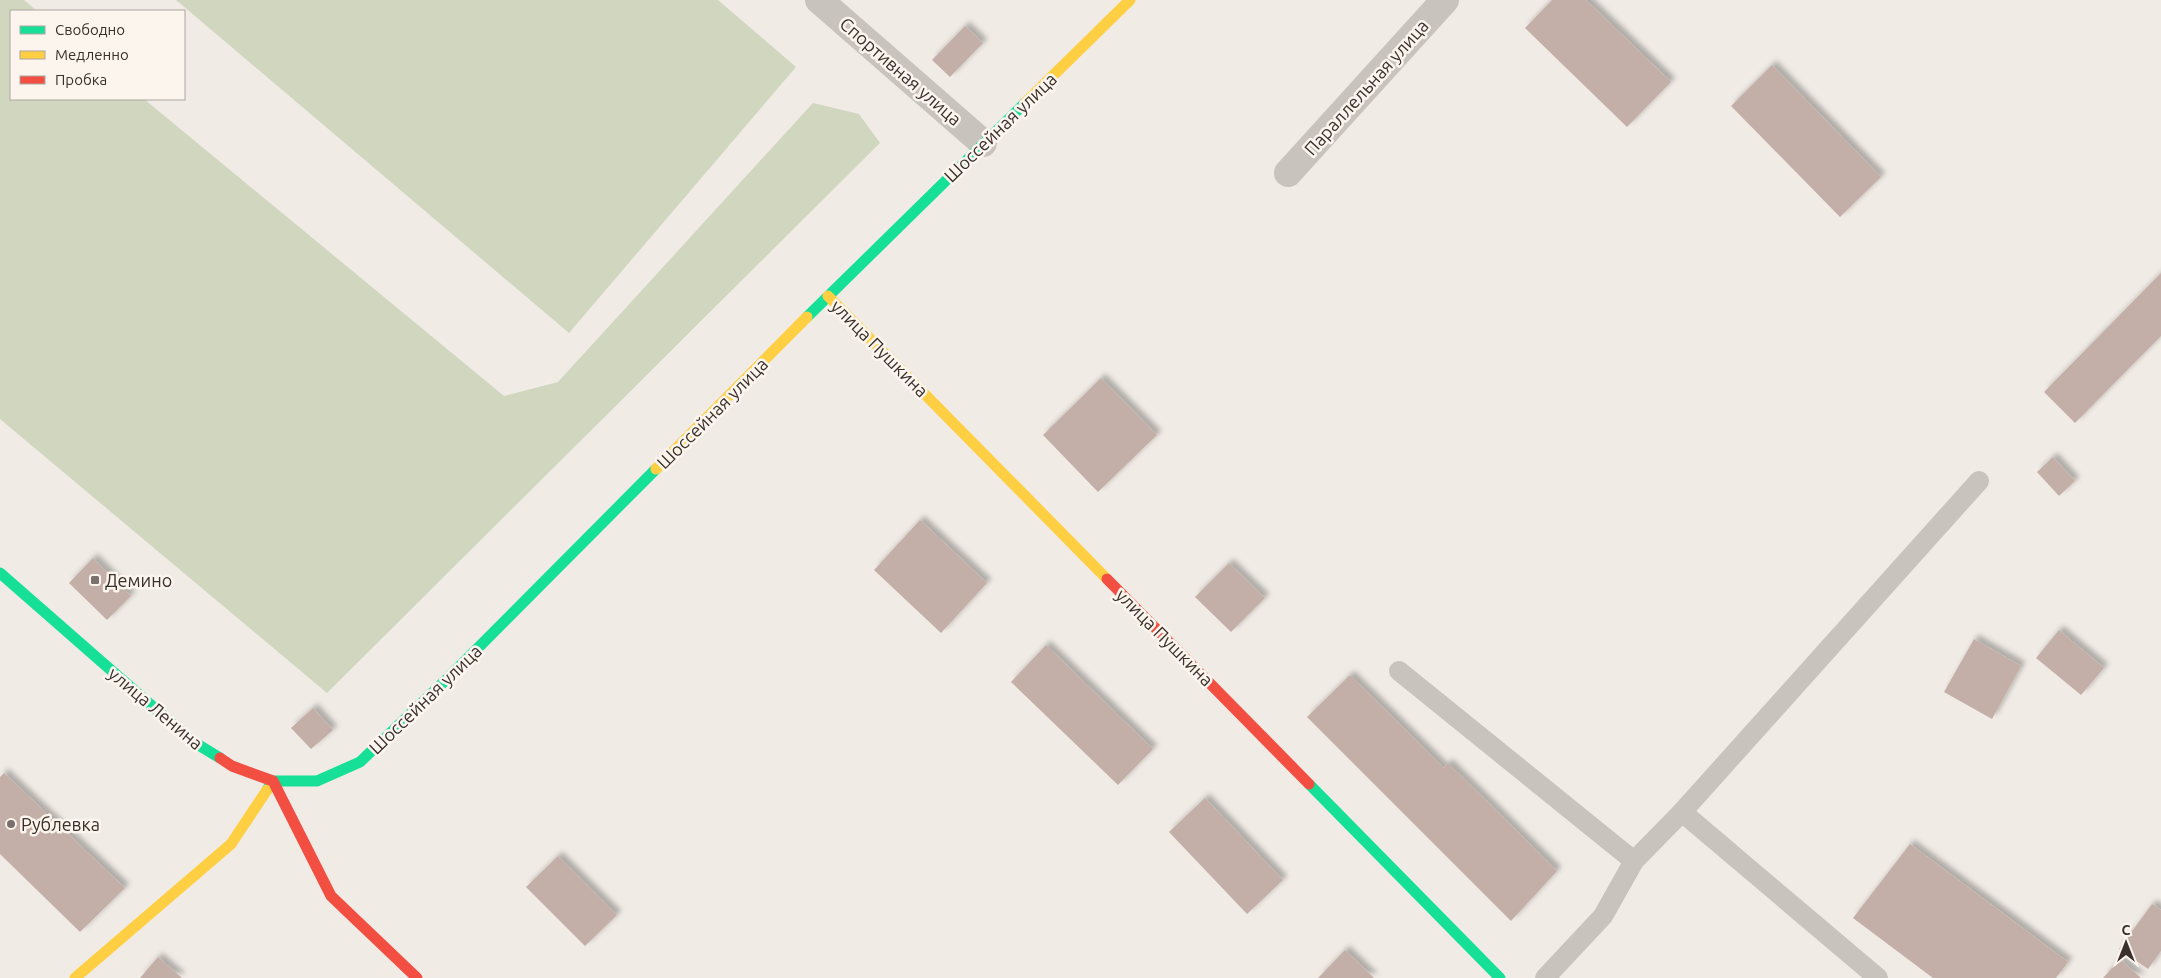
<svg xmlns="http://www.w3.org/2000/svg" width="2161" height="978" font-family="Ubuntu,sans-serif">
<defs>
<filter id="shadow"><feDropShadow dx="4.5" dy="-4.5" stdDeviation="2.5" flood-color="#0004"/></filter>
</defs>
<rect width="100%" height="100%" fill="#f0ebe5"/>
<g fill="#d1d6bf">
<polygon points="0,0 24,0 37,11 11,11 11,99 144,99 504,396 558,382 813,103 859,114 880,143 327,693 0,419"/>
<polygon points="176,0 718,0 796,67 569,333"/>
</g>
<g fill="#c3afa7" filter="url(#shadow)">
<polygon points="1552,0 1586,0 1671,82 1627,127 1525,28"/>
<polygon points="965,26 983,43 950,77 932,60"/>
<polygon points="1772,65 1881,177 1840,217 1731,106"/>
<polygon points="2161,273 2161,336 2075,423 2044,392"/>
<polygon points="1101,378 1157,435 1098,492 1043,435"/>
<polygon points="2053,457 2075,481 2059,496 2037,472"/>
<polygon points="920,520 987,583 941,633 874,570"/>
<polygon points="93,558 131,596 107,620 69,583"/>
<polygon points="1229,563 1265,598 1231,632 1195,597"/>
<polygon points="2059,630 2104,668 2081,695 2036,658"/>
<polygon points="1974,639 2021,666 1992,719 1944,692"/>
<polygon points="1046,645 1153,749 1118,785 1011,682"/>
<polygon points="1350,675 1444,768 1448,763 1557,871 1511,921 1307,717"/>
<polygon points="313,708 333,730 311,749 291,728"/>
<polygon points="4,773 125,888 80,932 0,854 0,777"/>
<polygon points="1205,798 1283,880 1247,914 1169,832"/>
<polygon points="1910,844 2068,962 2056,978 1933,978 1853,918"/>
<polygon points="558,856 617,915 585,946 526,887"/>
<polygon points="2152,904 2161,910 2161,951 2148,969 2119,949"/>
<polygon points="1345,950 1374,978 1318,978"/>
<polygon points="158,957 182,978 140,978"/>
<polygon points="2120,959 2141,978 2103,978"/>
</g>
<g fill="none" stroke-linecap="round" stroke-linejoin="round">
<g stroke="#c9c3be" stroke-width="20">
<polyline points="1399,671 1634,861"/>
<polyline points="1682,812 1878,978"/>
<polyline points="1545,978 1603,916 1634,861 1682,812 1979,481"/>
</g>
<g stroke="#c9c3be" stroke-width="28">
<polyline points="819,0 983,143"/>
<polyline points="1288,173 1445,0"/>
</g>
<g stroke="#16e098" stroke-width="11">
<polyline points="807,317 1025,103"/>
<polyline points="0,573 192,741 220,758"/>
<polyline points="1309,784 1500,978"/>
<polyline points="267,790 273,781 317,781 360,762 449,677 656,469"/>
</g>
<g stroke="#ffcf43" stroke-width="11">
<polyline points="1025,103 1130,0"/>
<polyline points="828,296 1107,579"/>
<polyline points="656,469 807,317"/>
<polyline points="75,978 231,844 267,790"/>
</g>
<g stroke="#f24e42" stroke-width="11">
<polyline points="1107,579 1309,784"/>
<polyline points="220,758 232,766 273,781 331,896 417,978"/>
</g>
</g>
<g fill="#7a716c" stroke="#fbf5ee" stroke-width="2">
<rect x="90" y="575" width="10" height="10" rx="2.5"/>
<circle cx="11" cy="824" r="5"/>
</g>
<g text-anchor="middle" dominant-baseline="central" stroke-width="5" stroke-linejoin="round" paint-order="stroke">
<g font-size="18" fill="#3b302b" stroke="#fbf5ee">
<text transform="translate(901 71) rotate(41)">Спортивная улица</text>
<text transform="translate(1366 87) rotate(-48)">Параллельная улица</text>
<text transform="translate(1000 127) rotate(-44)">Шоссейная улица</text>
<text transform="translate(880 348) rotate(45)">улица Пушкина</text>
<text transform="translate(712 413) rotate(-45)">Шоссейная улица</text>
<text transform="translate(1165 637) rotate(45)">улица Пушкина</text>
<text transform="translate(425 699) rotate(-44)">Шоссейная улица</text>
<text transform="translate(156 708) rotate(40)">улица Ленина</text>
</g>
<g font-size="18" fill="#3b302b" stroke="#fbf5ee" text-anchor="start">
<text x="105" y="580">Демино</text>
<text x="21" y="824">Рублевка</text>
</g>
</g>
<rect x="10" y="10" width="175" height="90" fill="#fbf5ee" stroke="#aea6a0"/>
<rect x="20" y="26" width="25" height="8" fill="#16e098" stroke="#aea6a0"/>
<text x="55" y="35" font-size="15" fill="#3b302b">Свободно</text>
<rect x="20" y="51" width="25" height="8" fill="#ffcf43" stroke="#aea6a0"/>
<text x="55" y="60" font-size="15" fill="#3b302b">Медленно</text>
<rect x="20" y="76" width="25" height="8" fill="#f24e42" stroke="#aea6a0"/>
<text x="55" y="85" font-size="15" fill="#3b302b">Пробка</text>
<g transform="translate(2126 943)" stroke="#fbf5ee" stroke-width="4" paint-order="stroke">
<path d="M0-4L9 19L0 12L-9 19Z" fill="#3b302b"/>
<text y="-8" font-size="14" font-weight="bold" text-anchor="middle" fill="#3b302b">С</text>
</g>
</svg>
